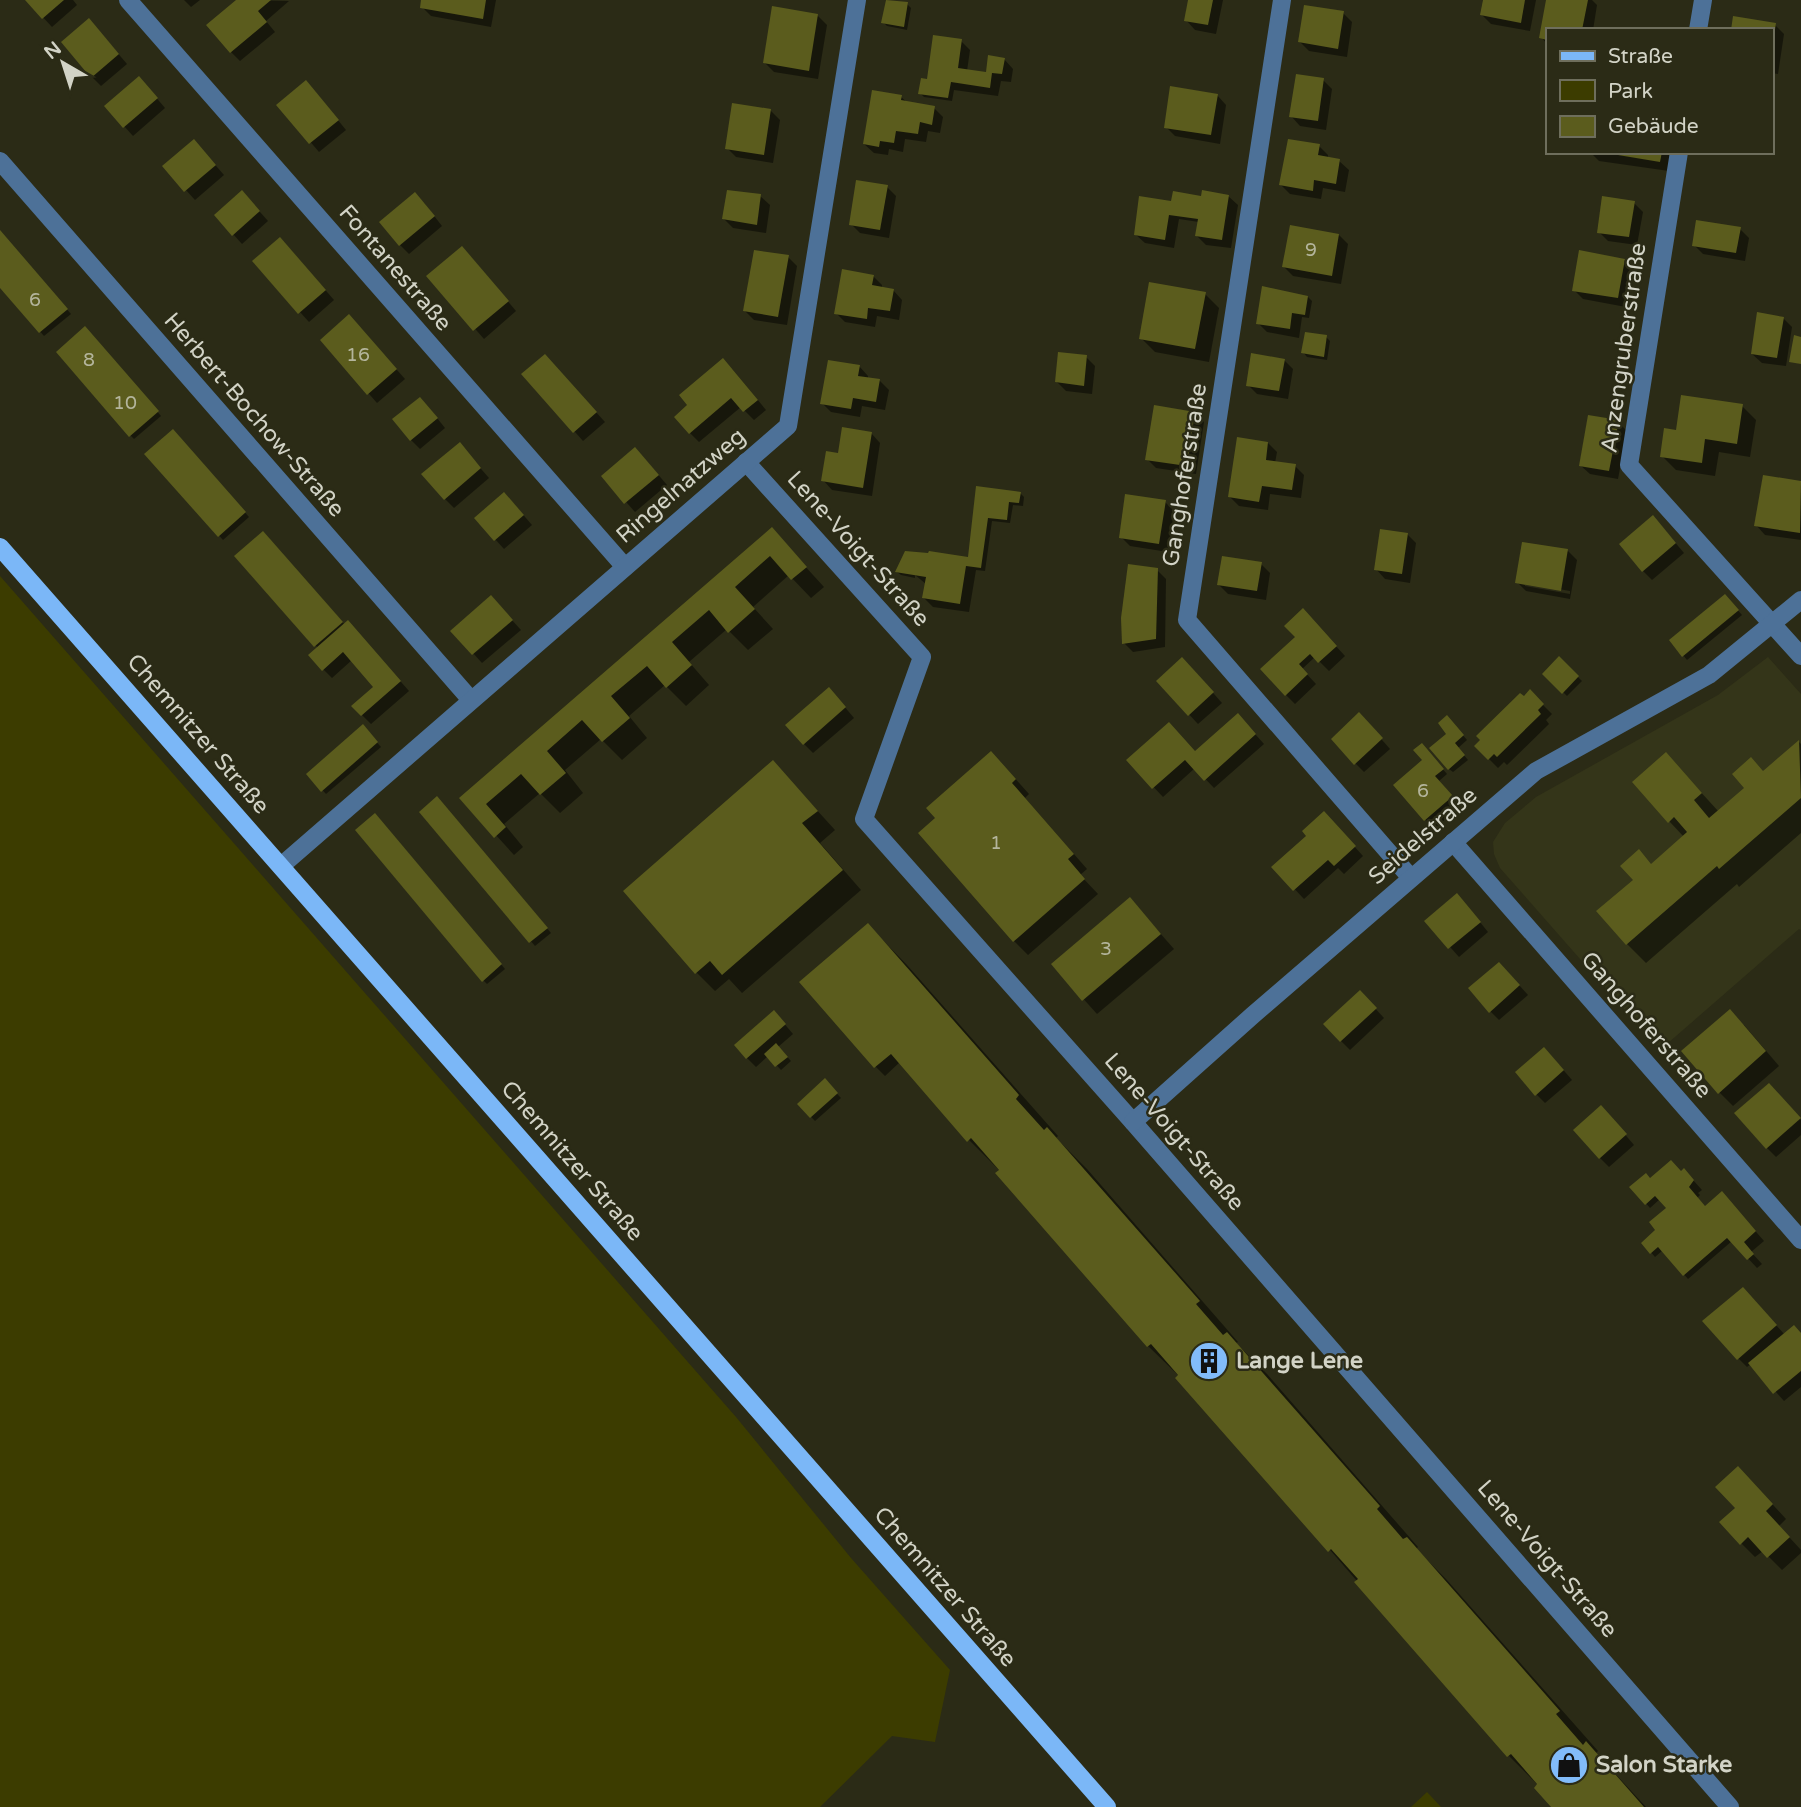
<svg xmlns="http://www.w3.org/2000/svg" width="1801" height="1807" font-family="'Varela Round',sans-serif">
<rect width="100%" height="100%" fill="#2b2b16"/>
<polygon fill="#343519" points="1768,657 1801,694 1801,930 1799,929 1660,1050 1500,868 1494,854 1493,842 1505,823 1536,797 1718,695"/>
<g fill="#3c3c00">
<polygon points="0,576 736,1417 851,1558 950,1670 935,1742 892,1736 820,1807 0,1807"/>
<polygon points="1427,1792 1441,1807 1411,1807"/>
</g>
<g fill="#0007" fill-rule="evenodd">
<polygon points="27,0 73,0 77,5 52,27"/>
<polygon points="184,0 200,0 191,7"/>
<polygon points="239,0 289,1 266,21 275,32 240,61 231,52"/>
<polygon points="423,0 496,0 491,27 431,16 422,7"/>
<polygon points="1190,0 1223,0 1216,34 1195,30 1186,20"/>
<polygon points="1485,0 1536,0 1530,31 1491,24 1482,15"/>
<polygon points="1548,0 1592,0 1597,5 1593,30 1547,30 1547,44 1541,37"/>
<polygon points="907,4 911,8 907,30 887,26 883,22"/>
<polygon points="1343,13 1352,22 1347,57 1309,51 1300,42"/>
<polygon points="818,16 827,25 818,79 774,72 765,63"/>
<polygon points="1775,25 1784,34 1778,74 1771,73 1771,30"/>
<polygon points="98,30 127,64 101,86 92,77"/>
<polygon points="961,41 970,50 967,71 987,74 1004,59 1013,69 1011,82 1001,81 998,96 954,90 952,101 924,97 920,93 928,81"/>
<polygon points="1323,80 1332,89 1326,130 1300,126 1291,116"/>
<polygon points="148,88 165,108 133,136 124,126"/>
<polygon points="315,92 346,130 319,152 279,105"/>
<polygon points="1217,95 1226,105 1220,144 1175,136 1166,127"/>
<polygon points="901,97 908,103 934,108 943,117 940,133 928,131 926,142 905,139 903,152 889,149 888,155 874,153 864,144"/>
<polygon points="770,110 780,120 773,163 736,157 727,148"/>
<polygon points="1319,146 1328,155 1328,159 1339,161 1349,170 1345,192 1323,188 1321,199 1290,194 1281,185"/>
<polygon points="203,151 224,175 195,200 165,167"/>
<polygon points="1590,152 1672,152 1669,171 1599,161"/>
<polygon points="887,187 896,196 889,238 860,233 851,224"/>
<polygon points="760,196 770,205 766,233 733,228 724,219"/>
<polygon points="1228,196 1238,205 1231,248 1206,245 1197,236 1199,222 1179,219 1174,248 1145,243 1135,234 1173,203 1203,198"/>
<polygon points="251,202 268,221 242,244 233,234"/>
<polygon points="424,203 442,226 409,254 400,245"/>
<polygon points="1634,203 1643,212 1637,245 1608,241 1599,232"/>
<polygon points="1740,229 1749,238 1745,261 1703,254 1694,245"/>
<polygon points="0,232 71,314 44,336 0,285"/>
<polygon points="1339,235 1348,244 1341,284 1293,276 1284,267"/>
<polygon points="289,248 334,300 309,322 254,261"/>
<polygon points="471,257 516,311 484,339 429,276"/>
<polygon points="788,257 797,266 787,325 754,320 745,311"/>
<polygon points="1624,260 1633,269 1626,307 1583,299 1574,290"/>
<polygon points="873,276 882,285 882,289 893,290 902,300 899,320 877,316 875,327 845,322 836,313"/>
<polygon points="1205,294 1219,308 1209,362 1155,352 1141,338"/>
<polygon points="1308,297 1312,301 1309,318 1302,317 1299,338 1267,332 1258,323"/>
<polygon points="1783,318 1792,327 1786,366 1762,363 1752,354"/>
<polygon points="358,326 405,379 377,403 322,340"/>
<polygon points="89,332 161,416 134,439 130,435"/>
<polygon points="1326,337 1330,341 1327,360 1307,357 1303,352"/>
<polygon points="1086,357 1095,366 1092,394 1066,391 1057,382"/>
<polygon points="1284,360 1293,369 1288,399 1257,394 1248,385"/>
<polygon points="553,365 605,422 583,441 524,374"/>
<polygon points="859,366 868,376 868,379 880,381 889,390 885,410 862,406 860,417 831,412 822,403"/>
<polygon points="732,369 766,410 754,420 741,407 699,442 690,433"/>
<polygon points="1742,406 1756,420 1750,457 1719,452 1715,476 1676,470 1662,456 1677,432"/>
<polygon points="429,408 445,428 420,449 411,440"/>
<polygon points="1195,413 1204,422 1196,474 1156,468 1147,459"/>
<polygon points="1618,422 1627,431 1618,479 1590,474 1580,465"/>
<polygon points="172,431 249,517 223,540 147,454"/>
<polygon points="871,433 880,443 872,496 832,490 823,480 839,455"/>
<polygon points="1268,443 1277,452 1275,463 1295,466 1304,475 1301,498 1270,494 1268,510 1239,506 1230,497"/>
<polygon points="468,454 489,478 454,508 445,499"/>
<polygon points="644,458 667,485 635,512 603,476"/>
<polygon points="1764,477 1801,483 1801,540 1765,535 1756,525"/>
<polygon points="978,488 1020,493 1024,497 1023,506 1013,505 1010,523 992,521 985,571 976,570 969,612 933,607 924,598 926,584 915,575 915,578 901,575 897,572 969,559"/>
<polygon points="1165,502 1174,511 1168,552 1130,546 1121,537"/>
<polygon points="513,503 532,525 504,549 476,518"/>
<polygon points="1662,527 1684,553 1652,580 1643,571"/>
<polygon points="771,529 824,587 811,598 789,575 753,607 773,629 748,650 727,629 689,662 709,685 686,706 665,685 629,716 647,738 622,760 601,739 565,770 583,793 560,813 540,793 504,824 523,847 514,855 462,798"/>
<polygon points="263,533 345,625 357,632 409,691 371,724 362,715 375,687 352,660 332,678 323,669 318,648 236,556"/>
<polygon points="1407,534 1416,543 1410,583 1385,579 1376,569"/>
<path d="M1568,551L1577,560L1570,599L1526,591L1517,582ZM1525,583L1570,591V594L1525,586Z"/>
<polygon points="1261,564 1270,573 1266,600 1228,594 1219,585"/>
<polygon points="1157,570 1166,579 1165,647 1133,652 1124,643"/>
<polygon points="1729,600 1742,615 1687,660 1671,640"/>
<polygon points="500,607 521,630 482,663 453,631"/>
<polygon points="1312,620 1345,656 1329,671 1315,657 1302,669 1316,684 1295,704 1286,695"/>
<polygon points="1559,659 1582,681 1567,696 1545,674"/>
<polygon points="1191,668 1222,703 1198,724 1158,681"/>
<polygon points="1530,692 1552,714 1546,720 1549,724 1507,765 1504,762 1498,768 1476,746"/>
<polygon points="838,699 854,718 813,753 804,744"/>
<polygon points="1447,717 1467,740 1458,748 1468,760 1453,772 1449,769"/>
<polygon points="1368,724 1390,749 1364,772 1355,763"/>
<polygon points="1247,725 1264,744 1214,788 1195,768 1163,797 1129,761 1196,753"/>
<polygon points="363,727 381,747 326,794 308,774"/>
<polygon points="1799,742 1801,744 1801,833 1739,887 1737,884 1646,963 1627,944 1652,865 1684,837 1669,821 1666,754 1719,812"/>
<polygon points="1422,745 1447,774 1439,781 1461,806 1434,829 1396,786 1424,761"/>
<polygon points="773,762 835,830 820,843 861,890 742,993 729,979 715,991 696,972"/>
<polygon points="1005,767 1029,794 1025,798 1087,869 1080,875 1098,894 1028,955 1014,941"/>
<polygon points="441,803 551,933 535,946 421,813"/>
<polygon points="379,819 505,969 487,984 484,981"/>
<polygon points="1333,823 1363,856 1344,874 1338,868 1304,899 1274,867 1309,836"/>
<polygon points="1130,899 1174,949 1097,1014 1053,965"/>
<polygon points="1466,905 1488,932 1459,957 1427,921"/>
<polygon points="868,925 907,965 1058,1136 1056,1138 1087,1169 1238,1342 1236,1343 1267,1374 1418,1547 1416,1549 1446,1579 1598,1751 1596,1753 1646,1807 1554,1807 1539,1786 1508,1755 1179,1376 1148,1346 1000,1171 969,1140 900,1062 885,1076 876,1067"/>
<polygon points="1508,973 1528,995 1499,1020 1490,1011"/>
<polygon points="1360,992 1384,1018 1350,1050 1341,1041"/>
<polygon points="782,1021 793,1034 778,1047 791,1061 781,1070 768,1056 756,1067 747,1058"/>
<polygon points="1744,1025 1779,1066 1733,1106 1719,1092"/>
<polygon points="1553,1058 1572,1080 1545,1103 1536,1094"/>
<polygon points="825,1081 841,1098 815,1121 799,1104"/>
<polygon points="1778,1094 1801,1120 1801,1135 1776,1157 1767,1148"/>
<polygon points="1610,1117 1634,1145 1609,1167 1600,1158"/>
<polygon points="1681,1173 1693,1180 1702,1190 1698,1193 1700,1195 1697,1198 1706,1208 1731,1203 1764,1241 1751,1252 1762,1264 1757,1268 1732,1241 1688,1279 1663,1250 1655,1257 1643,1243 1658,1230 1668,1208 1660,1199 1650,1208 1632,1187"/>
<polygon points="1752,1298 1785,1335 1801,1334 1801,1387 1784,1401 1751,1364 1747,1367 1738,1358"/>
<polygon points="1752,1482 1786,1519 1779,1526 1801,1550 1801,1553 1782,1570 1763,1551 1755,1557 1741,1543 1737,1508"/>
</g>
<g fill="#5b5c1d">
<polygon points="25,0 64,0 42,19"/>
<polygon points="236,0 271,0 258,11 267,22 230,53 206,25"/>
<polygon points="421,0 486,0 483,19 420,8"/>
<polygon points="886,0 908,2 904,27 881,23"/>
<polygon points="1188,0 1213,0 1208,25 1184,21"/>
<polygon points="1483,0 1525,0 1521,23 1480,15"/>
<polygon points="1546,0 1588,0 1582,30 1547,30 1547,40 1539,38"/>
<polygon points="1304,5 1344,11 1338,49 1298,42"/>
<polygon points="772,6 818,14 809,71 763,63"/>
<polygon points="1733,16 1776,23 1773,43 1771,30 1731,30"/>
<polygon points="89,18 119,54 91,78 61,42"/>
<polygon points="933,35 962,39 958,68 986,72 988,55 1005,58 1002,74 992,73 990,88 951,82 948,98 918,94 921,78 927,79"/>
<polygon points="1296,74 1324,78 1318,121 1289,117"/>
<polygon points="139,76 158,98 123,128 104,106"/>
<polygon points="306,80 339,120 309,144 276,105"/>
<polygon points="1170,86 1218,94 1211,135 1164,128"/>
<polygon points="872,90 902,95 901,100 935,106 932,125 920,122 918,134 896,131 894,143 880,141 879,147 863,144"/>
<polygon points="732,103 771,109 764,155 725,149"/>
<polygon points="194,139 216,165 184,192 162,166"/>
<polygon points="1288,139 1320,144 1318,155 1340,159 1336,184 1314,180 1313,191 1279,185"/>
<polygon points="1600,152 1662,152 1660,162"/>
<polygon points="856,180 888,185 880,230 849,225"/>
<polygon points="242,190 260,211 232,236 214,215"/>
<polygon points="727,190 761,194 757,225 722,219"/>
<polygon points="1202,190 1229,195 1222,240 1195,236 1198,219 1169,215 1165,240 1134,235 1139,196 1171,201 1173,191 1201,196"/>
<polygon points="415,192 435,216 399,246 379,222"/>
<polygon points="1602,196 1635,201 1629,237 1597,233"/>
<polygon points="1696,220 1741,227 1736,253 1692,246"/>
<polygon points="1290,225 1339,234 1332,276 1282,267"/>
<polygon points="0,230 68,309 39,333 0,288"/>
<polygon points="280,237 326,290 298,314 252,261"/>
<polygon points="462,246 509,301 473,331 426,276"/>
<polygon points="754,250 789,255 778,317 743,311"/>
<polygon points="1579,250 1625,259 1618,298 1572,291"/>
<polygon points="842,269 874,275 872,285 894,289 890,311 868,308 867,319 834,314"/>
<polygon points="1149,282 1206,292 1195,349 1139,339"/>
<polygon points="1262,286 1308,296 1305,315 1292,313 1290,329 1256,324"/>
<polygon points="1757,312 1784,317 1777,358 1751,354"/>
<polygon points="349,314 397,369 367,395 320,340"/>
<polygon points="85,326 159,411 129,437 56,352"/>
<polygon points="1305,332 1327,335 1324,357 1301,353"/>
<polygon points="1794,335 1801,337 1801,364 1789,362"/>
<polygon points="1058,352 1087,355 1084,386 1055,382"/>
<polygon points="1251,353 1285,359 1279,391 1246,386"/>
<polygon points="545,354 597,412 573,433 521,374"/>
<polygon points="723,358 758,400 743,412 731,398 689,434 674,417 687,405 679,395"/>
<polygon points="828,360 860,365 858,376 880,379 876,402 853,398 851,409 820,404"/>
<polygon points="1681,395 1743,404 1737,444 1705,439 1702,463 1660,457 1664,428 1676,430"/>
<polygon points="420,397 438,418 410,441 392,419"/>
<polygon points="1154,405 1195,412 1187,466 1145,460"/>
<polygon points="1588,415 1619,420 1609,471 1579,466"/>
<polygon points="842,427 872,432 863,488 821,481 826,451 838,453"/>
<polygon points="173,429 246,512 218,537 144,454"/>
<polygon points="1237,437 1268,442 1266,460 1296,464 1292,490 1262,486 1259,502 1228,497"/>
<polygon points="460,442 481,468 444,500 421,474"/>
<polygon points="635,447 659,475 624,504 601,476"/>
<polygon points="1763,475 1801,481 1800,533 1754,526"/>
<polygon points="976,486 1021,492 1019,503 1009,502 1007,520 988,518 981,568 966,566 960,604 922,598 926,577 895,572 905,551 928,553 929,551 968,557"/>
<polygon points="504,492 524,515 494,541 474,518"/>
<polygon points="1125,494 1166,500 1159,544 1119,538"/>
<polygon points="1653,515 1676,543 1642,572 1619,544"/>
<polygon points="772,527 807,567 791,580 770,556 735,587 755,609 728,633 709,610 672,642 692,665 666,688 647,666 611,696 630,718 602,742 582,720 547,751 566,773 540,795 521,774 486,804 506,827 494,838 459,798"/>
<polygon points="1380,529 1408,533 1402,574 1374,570"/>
<polygon points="263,531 343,622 314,647 234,556"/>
<polygon points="1522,542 1568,549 1561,591 1515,583"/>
<polygon points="1222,556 1262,562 1257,591 1217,585"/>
<polygon points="1128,564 1158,568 1156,639 1122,644 1121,618"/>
<polygon points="1725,594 1739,610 1682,657 1669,640"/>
<polygon points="491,595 513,620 472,655 450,631"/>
<polygon points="1303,608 1337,646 1318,663 1310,654 1299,664 1308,674 1285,696 1260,669 1295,637 1284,626"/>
<polygon points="348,620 401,681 361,716 351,706 373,687 343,652 322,671 308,655"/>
<polygon points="1559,656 1579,676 1562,694 1542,674"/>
<polygon points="1182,657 1214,692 1188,716 1156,681"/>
<polygon points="829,687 846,707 803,745 785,725"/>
<polygon points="1530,689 1544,704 1538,710 1541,714 1497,757 1494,754 1488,760 1474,746 1480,740 1476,736 1520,693 1524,696"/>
<polygon points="1359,712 1383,738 1354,765 1331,739"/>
<polygon points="1238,713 1256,734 1204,781 1185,760 1152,789 1126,760 1169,722 1195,751"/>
<polygon points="1447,715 1464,735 1455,743 1465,755 1448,770 1429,748 1446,734 1438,723"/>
<polygon points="363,724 378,742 321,792 306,774"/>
<polygon points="1799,740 1801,798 1719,869 1717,866 1626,945 1596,911 1633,880 1620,866 1639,849 1651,864 1687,832 1674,817 1668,823 1632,782 1666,752 1702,793 1694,800 1709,818 1744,788 1732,774 1751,757 1763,771"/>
<polygon points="1422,743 1444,769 1435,776 1453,796 1424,821 1393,785 1422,760 1413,750"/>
<polygon points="991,751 1016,779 1012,783 1074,854 1068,859 1085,879 1013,942 918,833 935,818 926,808"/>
<polygon points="773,760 818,811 802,823 843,870 722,975 710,961 695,974 623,891"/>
<polygon points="437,796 548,928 529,943 419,812"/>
<polygon points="1324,811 1356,846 1334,866 1328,860 1293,891 1271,867 1306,836 1302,831"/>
<polygon points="375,813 502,964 482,982 355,830"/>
<polygon points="1457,893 1481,922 1448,949 1424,921"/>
<polygon points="1130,897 1161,934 1082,1001 1051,964"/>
<polygon points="868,923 1019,1095 1016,1099 1044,1130 1047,1127 1200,1301 1196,1304 1223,1335 1227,1332 1380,1506 1377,1509 1403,1539 1407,1537 1560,1711 1556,1714 1583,1745 1586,1741 1644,1807 1551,1807 1534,1788 1537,1784 1511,1754 1507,1757 1354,1582 1358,1579 1331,1549 1328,1552 1175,1378 1178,1375 1151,1344 1147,1347 995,1173 999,1170 971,1138 967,1142 891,1054 874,1068 799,982"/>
<polygon points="1499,962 1520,985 1489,1013 1468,988"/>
<polygon points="1360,990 1377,1008 1340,1042 1323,1024"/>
<polygon points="1730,1009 1766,1051 1718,1094 1681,1051"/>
<polygon points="774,1010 786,1024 746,1059 734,1045"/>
<polygon points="776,1043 788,1057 775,1067 764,1054"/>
<polygon points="1544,1047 1564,1070 1535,1096 1515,1072"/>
<polygon points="825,1078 838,1093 810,1118 797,1104"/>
<polygon points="1769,1083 1801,1118 1766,1149 1734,1113"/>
<polygon points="1601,1105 1627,1134 1599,1159 1573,1130"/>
<polygon points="1671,1160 1681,1171 1684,1168 1694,1180 1689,1187 1705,1206 1722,1191 1756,1231 1744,1242 1754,1254 1747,1260 1727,1238 1683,1276 1658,1247 1650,1254 1641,1243 1655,1230 1649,1222 1666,1208 1655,1196 1645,1205 1629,1187 1646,1173 1650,1178"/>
<polygon points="1743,1287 1777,1325 1737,1360 1702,1321"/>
<polygon points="1794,1325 1801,1333 1801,1371 1773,1394 1748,1363"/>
<polygon points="1738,1466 1773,1504 1766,1511 1790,1537 1767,1558 1748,1537 1740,1545 1719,1522 1735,1508 1715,1487"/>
</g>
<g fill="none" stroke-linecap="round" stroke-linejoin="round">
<g stroke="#4d7198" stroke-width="18">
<polyline points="128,0 625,567"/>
<polyline points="1282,0 1187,620 1411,878"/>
<polyline points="1698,30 1703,0"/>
<polyline points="1679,152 1629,465 1801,656"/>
<polyline points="0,161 471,700"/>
<polyline points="746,462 922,657 864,819 1133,1122 1730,1807"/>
<polyline points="1453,842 1801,1240"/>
<polyline points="281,866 788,426 857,0"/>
<polyline points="1133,1122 1253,1015 1536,771 1709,675 1801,600"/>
</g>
<polyline stroke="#7bb7f7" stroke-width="18" points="0,547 1107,1807"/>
</g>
<defs>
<g id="building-disc" transform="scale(2.0125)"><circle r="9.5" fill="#82bcfa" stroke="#2b2b16"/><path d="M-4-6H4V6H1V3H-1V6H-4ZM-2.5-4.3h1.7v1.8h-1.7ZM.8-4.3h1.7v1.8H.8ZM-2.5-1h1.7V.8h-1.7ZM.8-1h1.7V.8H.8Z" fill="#111"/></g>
<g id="shop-disc" transform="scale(2.0125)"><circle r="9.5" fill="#82bcfa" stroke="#2b2b16"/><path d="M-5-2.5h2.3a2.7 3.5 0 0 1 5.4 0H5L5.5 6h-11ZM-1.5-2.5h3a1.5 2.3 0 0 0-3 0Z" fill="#111"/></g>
</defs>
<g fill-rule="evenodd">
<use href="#building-disc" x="1209" y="1361"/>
<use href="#shop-disc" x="1569" y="1765"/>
</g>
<g text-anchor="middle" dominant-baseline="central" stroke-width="5" stroke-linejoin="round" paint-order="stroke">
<g font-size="19" fill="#b4b59c">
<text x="1311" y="250">9</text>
<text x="35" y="300">6</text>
<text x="358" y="355">16</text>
<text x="89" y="360">8</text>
<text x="125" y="403">10</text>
<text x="1423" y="791">6</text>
<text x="996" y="843">1</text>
<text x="1106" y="949">3</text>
</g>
<g font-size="23" fill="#d2d3c6" stroke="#2b2b16">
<text transform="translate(395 268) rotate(49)">Fontanestraße</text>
<text transform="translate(1624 348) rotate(-82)">Anzengruberstraße</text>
<text transform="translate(254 415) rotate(49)">Herbert-Bochow-Straße</text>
<text transform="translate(1185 475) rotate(-81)">Ganghoferstraße</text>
<text transform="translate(681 486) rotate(-41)">Ringelnatzweg</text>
<text transform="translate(858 549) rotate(48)">Lene-Voigt-Straße</text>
<text transform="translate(198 734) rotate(49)">Chemnitzer Straße</text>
<text transform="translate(1423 836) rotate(-41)">Seidelstraße</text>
<text transform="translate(1646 1025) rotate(49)">Ganghoferstraße</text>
<text transform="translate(1174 1132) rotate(49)">Lene-Voigt-Straße</text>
<text transform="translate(572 1161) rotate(49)">Chemnitzer Straße</text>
<text transform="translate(1547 1559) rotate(49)">Lene-Voigt-Straße</text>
<text transform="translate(945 1587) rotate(49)">Chemnitzer Straße</text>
</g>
<g font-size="23" font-weight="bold" fill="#d2d3c6" stroke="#2b2b16" text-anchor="start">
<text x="1236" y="1361">Lange Lene</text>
<text x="1596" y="1765">Salon Starke</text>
</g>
</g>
<rect x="1546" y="28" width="228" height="126" fill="#2b2b16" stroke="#6e6e5c" stroke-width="2"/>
<rect x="1560" y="51" width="35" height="10" fill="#7bb7f7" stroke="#6e6e5c" stroke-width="2"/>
<text x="1608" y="63" font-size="21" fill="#d2d3c6">Straße</text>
<rect x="1560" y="80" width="35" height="21" fill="#3c3c00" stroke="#6e6e5c" stroke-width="2"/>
<text x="1608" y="98" font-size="21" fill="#d2d3c6">Park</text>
<rect x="1560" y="116" width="35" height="21" fill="#5b5c1d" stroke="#6e6e5c" stroke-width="2"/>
<text x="1608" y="133" font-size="21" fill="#d2d3c6">Gebäude</text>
<g transform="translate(63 63) rotate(321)" stroke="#2b2b16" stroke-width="5" paint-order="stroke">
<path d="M0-5L12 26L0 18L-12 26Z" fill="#d2d3c6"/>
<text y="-10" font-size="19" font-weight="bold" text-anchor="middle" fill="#d2d3c6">N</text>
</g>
</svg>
